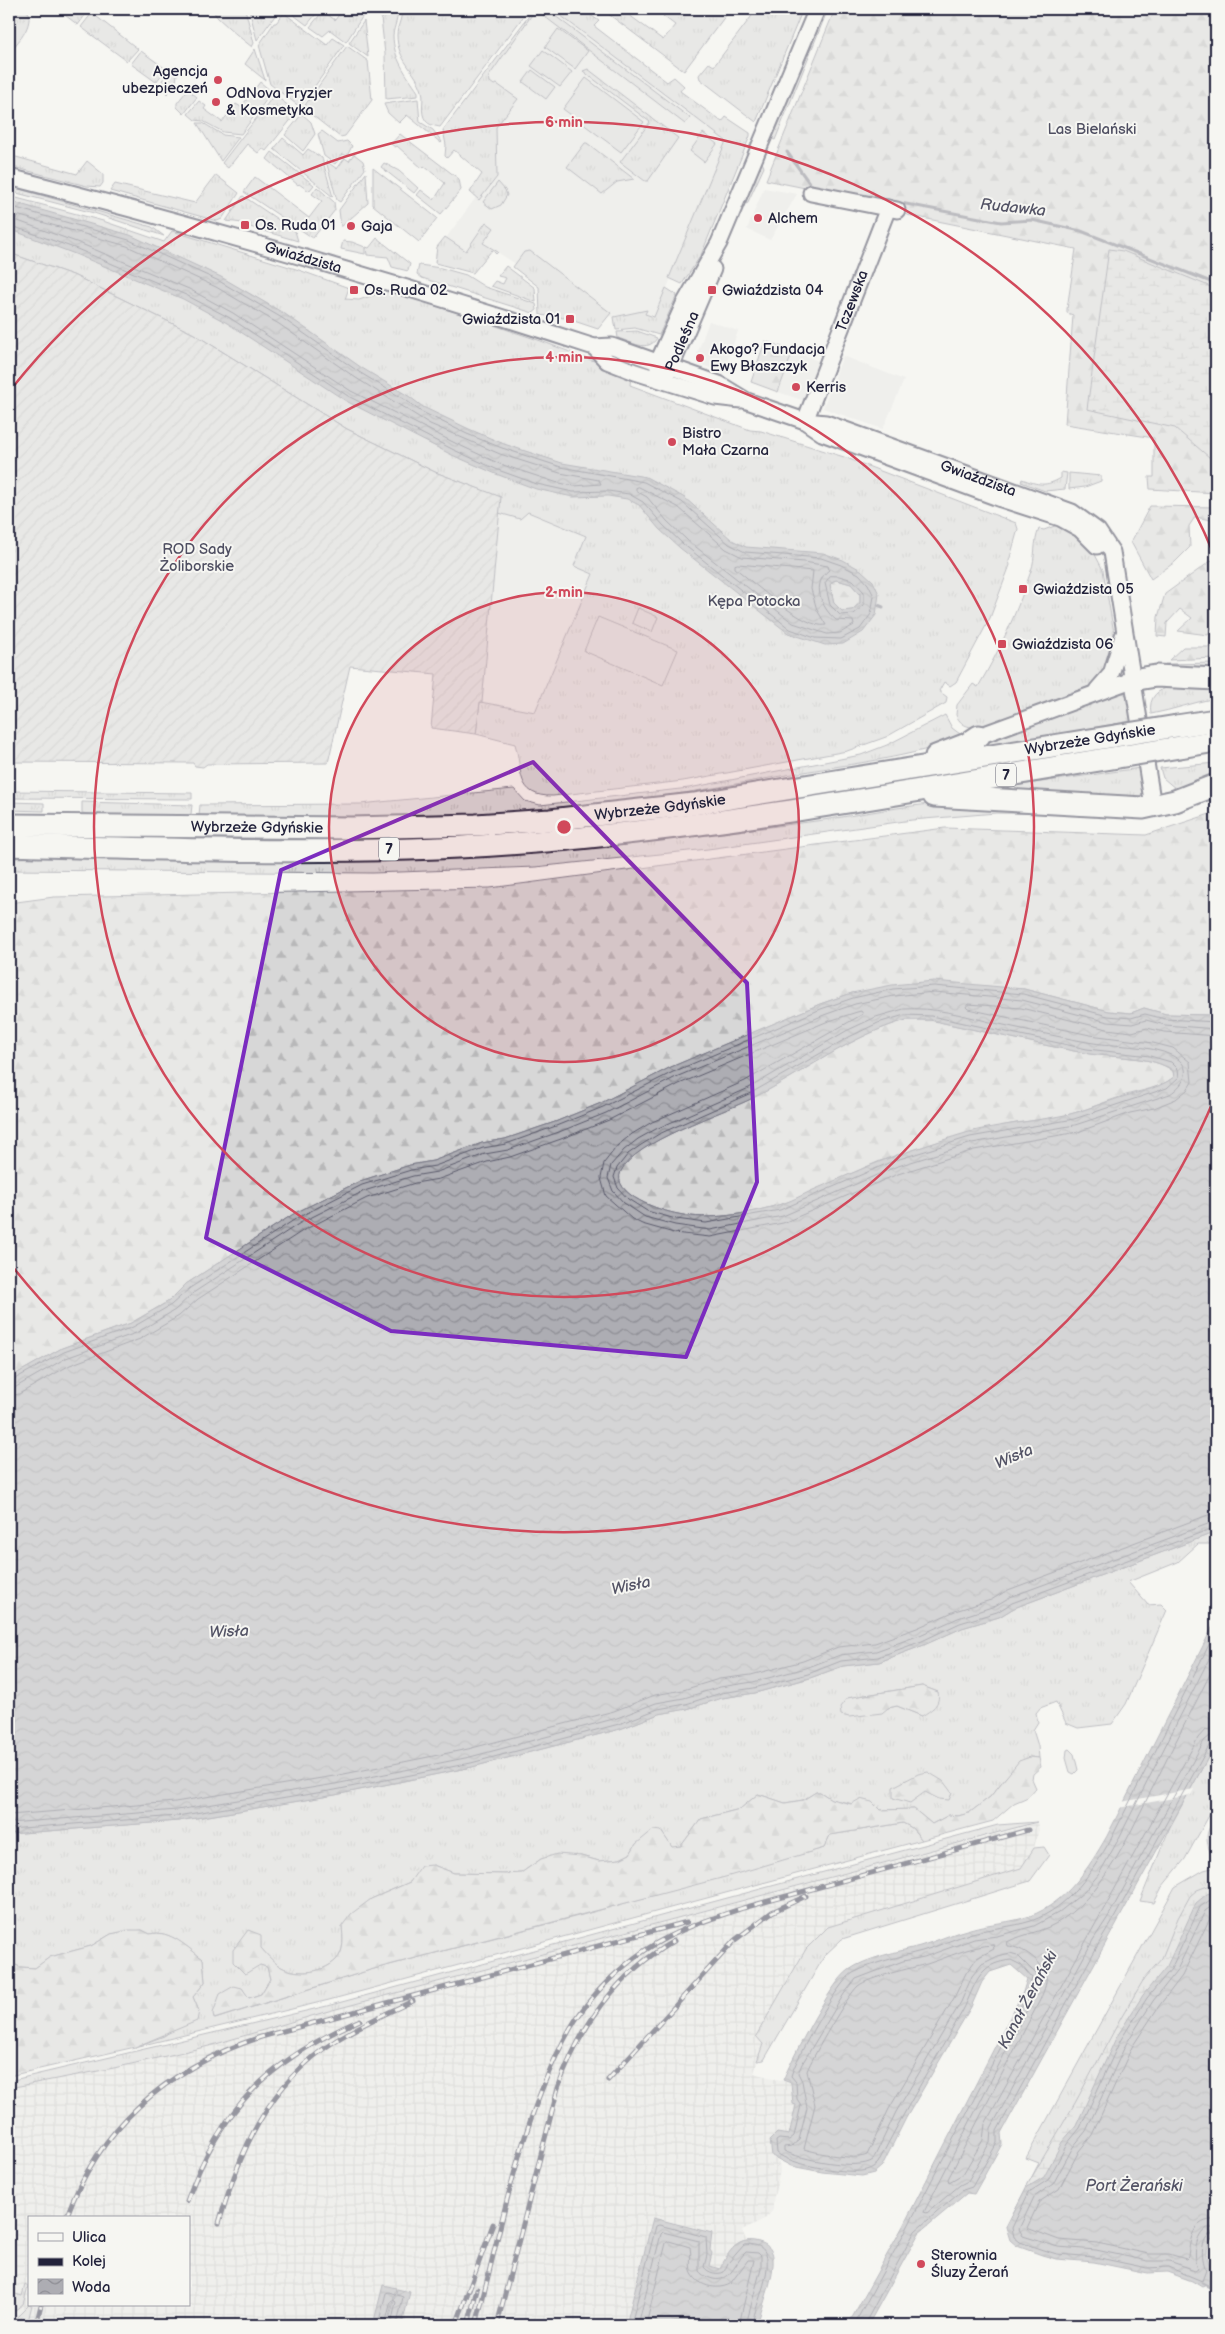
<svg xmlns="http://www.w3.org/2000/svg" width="1225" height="2334" font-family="'Balsamiq Sans',sans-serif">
<defs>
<pattern id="industrial-grid" width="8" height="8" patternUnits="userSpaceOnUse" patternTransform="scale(1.25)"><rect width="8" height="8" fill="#e6e6e4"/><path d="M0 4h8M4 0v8" fill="none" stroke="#c5c5c4"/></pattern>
<pattern id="grass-tufts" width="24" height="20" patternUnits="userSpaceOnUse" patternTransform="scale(1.25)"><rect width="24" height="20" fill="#d7d7d7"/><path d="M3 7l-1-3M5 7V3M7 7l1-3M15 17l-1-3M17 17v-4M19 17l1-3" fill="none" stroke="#b8b8b9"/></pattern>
<pattern id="forest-firs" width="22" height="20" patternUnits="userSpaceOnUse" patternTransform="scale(1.25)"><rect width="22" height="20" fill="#d7d7d7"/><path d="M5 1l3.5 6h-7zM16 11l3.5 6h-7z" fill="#b8b8b9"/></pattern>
<pattern id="wetland-marsh" width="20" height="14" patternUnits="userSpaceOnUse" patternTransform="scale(1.25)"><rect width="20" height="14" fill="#d7d7d7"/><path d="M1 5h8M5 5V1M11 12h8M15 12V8" fill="none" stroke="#b8b8b9"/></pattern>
<pattern id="garden-furrows" width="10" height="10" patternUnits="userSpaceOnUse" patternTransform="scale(1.25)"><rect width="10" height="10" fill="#d7d7d7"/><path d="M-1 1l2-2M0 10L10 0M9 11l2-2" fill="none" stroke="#b8b8b9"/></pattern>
<pattern id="water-waves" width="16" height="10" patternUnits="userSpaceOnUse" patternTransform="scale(1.25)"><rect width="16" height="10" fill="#adadb3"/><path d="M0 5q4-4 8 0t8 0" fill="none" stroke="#8c8c93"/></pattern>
</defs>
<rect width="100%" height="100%" fill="#f6f6f2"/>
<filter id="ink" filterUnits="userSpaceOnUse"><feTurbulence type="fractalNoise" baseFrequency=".02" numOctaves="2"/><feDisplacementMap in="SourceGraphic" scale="10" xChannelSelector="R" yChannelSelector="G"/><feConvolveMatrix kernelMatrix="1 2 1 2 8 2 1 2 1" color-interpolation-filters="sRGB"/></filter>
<g filter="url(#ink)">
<g fill="#e6e6e4">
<polygon points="536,9 552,9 726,141 650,330 578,305 476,238 466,251 446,238 494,173 473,94"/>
<polygon points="764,188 797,194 770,240 747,229"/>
<polygon points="709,321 738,331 723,372 699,364 696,357"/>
<polygon points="793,351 821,362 805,401 778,392"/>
<polygon points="843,356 904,380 883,429 823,408"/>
<polygon points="528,512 587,536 593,574 535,713 482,702 499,513 520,519"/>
</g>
<path fill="url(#industrial-grid)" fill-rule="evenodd" d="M1037,1823L1039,1829L1034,1848L1021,1868L828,1927L756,2036L763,2044L754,2073L791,2083L793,2103L796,2104L789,2136L778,2133L772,2156L779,2162L780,2171L773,2201V2210L766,2218L742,2230L746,2240L742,2241L734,2247L724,2258L720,2269L709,2266L712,2253L653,2218L626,2325H9V2088L114,2068L209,2046L325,2012ZM29,2218H189V2305H29Z"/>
<g fill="url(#grass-tufts)" stroke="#7c7c89" fill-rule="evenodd">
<path d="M9,9H24L29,13C31,30 18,41 9,53Z"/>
<polygon points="63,9 86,9 88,11 78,25 61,12"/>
<path d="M211,9H245L254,43L252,47C239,37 229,28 218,18C215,15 215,12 211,9Z"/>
<polygon points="249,9 275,9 274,11 277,13 257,40"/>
<polygon points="286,9 320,9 307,25"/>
<polygon points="343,9 363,9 364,14 346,42 330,30 323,36 310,27 323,11 335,20"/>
<path d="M380,9H397C399,18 394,26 393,35C393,58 406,74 418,92V96L386,99L385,54Z"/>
<path d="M401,9H529L440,127C435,126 429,125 426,121C419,112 425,100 422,91C416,70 397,61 397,35C397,25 403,19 401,9Z"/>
<polygon points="534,9 536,9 489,76 490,82 494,85 497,84 518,99 496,127 497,177 479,200 470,192 482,174 454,150 447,158 445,156 446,145 443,130"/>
<polygon points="552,9 582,9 599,21 594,26 667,82 674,77 684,86 680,91 722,122 726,117 750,133 750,136 701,255 682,284 669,278 726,141"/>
<polygon points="606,9 621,9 663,40 675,25 663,16 669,9 726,9 729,11 684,71 607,13"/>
<polygon points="757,9 803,9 756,122 700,79 699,75 709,63 714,66"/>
<polygon points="823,9 828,9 775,140 769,137"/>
<polygon points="92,13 138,49 127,61 81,27"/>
<polygon points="284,13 327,45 333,38 344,45 300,107 270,84 259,45 274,23 276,23"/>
<polygon points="364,21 368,57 349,43"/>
<polygon points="347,46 368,61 372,100 345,136 340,137 303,108"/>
<polygon points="255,49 265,80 245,64"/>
<polygon points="141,51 166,69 156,82 131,64"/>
<polygon points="172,69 177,74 176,82 167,94 162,80"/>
<polygon points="588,69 678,138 648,181 645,181 620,162 650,122 583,71"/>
<polygon points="260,82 272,92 241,134 223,132 203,121 195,120 188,114 199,101 206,106 204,109 222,122 236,104 241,107"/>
<polygon points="193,83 197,86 192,93 197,97 184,114 177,107 177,103"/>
<polygon points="274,95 297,112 266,151 262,148 258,153 247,144 228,168 222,163"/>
<polygon points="418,99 420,122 433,130 442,142 441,143 407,115 399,123 388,113 384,104"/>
<polygon points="302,114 311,122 315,134 303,151 285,135"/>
<polygon points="197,123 203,123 223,135 239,137 221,161"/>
<polygon points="322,131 338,143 347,141 352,146 347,156 343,154 335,164 324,156 318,134"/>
<polygon points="400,134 459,179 461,190 441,214 417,195 421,190 434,200 445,183 424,166 422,168 397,146 395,147 391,144"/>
<polygon points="283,138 303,155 308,149 322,158 333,197 274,149"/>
<polygon points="585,143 587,143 634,179 617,182 602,194 567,167"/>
<polygon points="272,152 314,185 309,191 299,184 298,185 267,159"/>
<polygon points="354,154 363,161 365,169 340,202 337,200 326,161 337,169 345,158 349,161"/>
<polygon points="9,155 77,174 87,161 103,174 103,183 100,187 87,186 9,166"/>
<polygon points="760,158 764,167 747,204 742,201"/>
<polygon points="384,163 399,171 418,188 414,193 381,167"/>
<polygon points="373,168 437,218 419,242 373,205"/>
<polygon points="366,173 368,203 341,227 339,210"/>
<polygon points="216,175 239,193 222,219 217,221 110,191 115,184 195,203"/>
<polygon points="255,177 309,218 322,201 312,194 317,187 334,202 335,210 313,238 244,192"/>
<polygon points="498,182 505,190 507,195 501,205 492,209 483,202"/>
<polygon points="9,186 152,227 164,236 94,213 9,191"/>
<path d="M9,196L103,221L164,242L172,231L296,269L349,288L345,299L359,300L389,290L541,341L631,375L630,385L750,430L761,431L844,457L1016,523L1018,529L1009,561L1010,565L990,618L956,682L950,686L944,682L939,691L947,697L946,703L886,737L847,751L683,781L553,796C515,797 523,770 515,744L476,734L480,702L535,712L593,574L574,566L586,536L528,512L520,519L499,513L500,497L435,472L347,429L194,334L73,275L9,253Z"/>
<polygon points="243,196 295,231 298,241 250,227 251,224 226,221"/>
<polygon points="486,222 494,228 483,243 498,252 496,254 492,250 473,273 435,263 437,247 445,237 466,251"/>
<polygon points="377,238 410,264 408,271 392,267 388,257 367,255 366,247 369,248"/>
<polygon points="343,241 352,242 365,247 365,254 341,249"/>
<polygon points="530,251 611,313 598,329 574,321 575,319 565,316 564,318 540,315 539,287 513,267 524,252"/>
<polygon points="419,265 441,268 466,275 485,287 536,304 537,310 533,313 422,278 417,274"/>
<polygon points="506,266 535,288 536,302 491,286 495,281 503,284 506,278 498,276"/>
<polygon points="666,288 677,295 659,335 635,328 616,330 614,317 647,310 645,314 654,317"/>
<path d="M637,331L657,338C648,353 631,342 618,338L617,332Z"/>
<path d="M1061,472L1067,473L1065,489L1045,491L1021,482L1022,479C1038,485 1046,487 1061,478Z"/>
<polygon points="1069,473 1101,476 1101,481 1085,487 1069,489"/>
<path d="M1060,524L1090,545L1103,570L1115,639L1110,665L1095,684L985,727C972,728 962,728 956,715L957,705L973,684L978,687C1000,650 1017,612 1031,571C1036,557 1033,543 1039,529L1044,530Z"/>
<polygon points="1216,663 1216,674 1166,670 1165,664"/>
<path d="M1216,685V698C1194,702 1173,710 1151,714C1145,678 1193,686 1216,685Z"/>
<polygon points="1120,691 1128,696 1131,721 957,752"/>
<path d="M945,715L952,728L964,737C911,758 854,763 798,773C728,785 659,799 589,806C460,820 331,817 203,818L199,815L200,805L360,804L514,789L525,801L540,805L689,788L861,755L887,745Z"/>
<polygon points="1216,763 1216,780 1176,789 1163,778 1160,768"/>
<polygon points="1140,768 1144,791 1137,800 978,791"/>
<polygon points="9,791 192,793 192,799 9,798"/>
<polygon points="9,802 44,803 44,811 9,810"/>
<polygon points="82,802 192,805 191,814 187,817 104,816 82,813"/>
<path d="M930,804L1093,814L996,813L912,820L708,849L535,867L373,873L9,870V858C157,854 306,865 455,858C571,852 686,838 801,823C844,818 887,808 930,804Z"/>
<path d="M1216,1532V1544H1198L1178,1562L1128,1582L1148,1605L1161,1604L1167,1610L1126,1704L1112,1724L1078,1728L1066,1723L1056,1702L1040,1708L1036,1713L1038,1722L1033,1730L1038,1746L1039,1758L1030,1757L1006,1777L990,1797L969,1813L958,1816L949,1815L932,1824L914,1809L880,1810L831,1799L820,1792H816L803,1800L785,1803L758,1794L740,1809L701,1819L681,1846L672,1848L661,1831L636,1844L630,1854L620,1859L599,1861L581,1856L541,1859L521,1873L505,1874L454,1873L433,1865L410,1882L371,1899L342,1926C343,1937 345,1951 336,1960C322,1974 294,1976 278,1965C271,1960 266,1954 261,1948L260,1965L267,1967L270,1979L261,1994L248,1998L242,1988L215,2019L370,1970L582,1915L824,1848L830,1835L903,1823L912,1828L922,1840L329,2000L135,2047L164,2036L199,2011L193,1997L205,1982L203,1959C188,1949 170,1929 150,1934L142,1930L111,1934L91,1946L50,1957L35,1968L20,1967L9,1962V1834L178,1821L335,1795L472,1767L620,1729L659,1714L687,1709L722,1698L755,1693L810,1678L843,1666L879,1662L924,1645L962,1628L999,1617L1014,1608ZM922,1686L938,1692L922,1716L897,1706L888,1708L847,1698Z"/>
<polygon points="1216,1743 1216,1803 1185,1859 1162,1887 1154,1903 1140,1901 1170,1827"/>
<polygon points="1037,1822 325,2012 209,2046 114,2068 9,2088 9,2081 327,2006 998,1825"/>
<polygon points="1044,1847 1049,1855 1030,1881 842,1939 825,1955 764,2060 757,2061 763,2044 756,2036 806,1949 828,1927 1021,1868 1034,1848"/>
<polygon points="1216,1867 1216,1891 1026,2188 1039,2163 1026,2158 1175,1887 1204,1870"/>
<polygon points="25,2285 28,2287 23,2304 9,2315 9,2292 22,2296"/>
<polygon points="29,2305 32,2305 27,2325 9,2325"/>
</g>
<g fill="url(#forest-firs)" stroke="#7c7c89">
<polygon points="835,9 1216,9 1216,493 1150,489 1149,477 1154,477 1154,438 1065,424 1073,315 1067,313 1067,309 1076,249 898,213 859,199 766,180"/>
<polygon points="765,341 793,351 778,392 751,382"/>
<polygon points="1150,506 1216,507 1216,521 1195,517 1189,526 1190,547 1175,562 1151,579 1131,542"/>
<polygon points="1215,558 1216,628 1212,627 1208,635 1178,631 1192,618 1180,609 1167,623 1166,637 1157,636 1158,617 1165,594"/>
<polygon points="837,580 851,584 860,594 860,603 852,610 842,611 834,603 830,585 833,581"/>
<polygon points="1183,647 1216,647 1216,658 1169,660"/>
<polygon points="1216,812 1216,1020 1208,1015 1166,1014 1144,1008 1131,1013 1109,1011 1024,989 980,987 852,993 820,1004 671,1067 601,1103 555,1122 505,1139 482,1143 433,1161 410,1165 360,1181 295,1213 186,1284 169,1301 131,1323 62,1348 9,1378 9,903 54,897 490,888 945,828 1146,835"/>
<path d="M906,1020H930C981,1031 1032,1043 1084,1053C1109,1058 1153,1055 1173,1071L1174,1077C1159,1089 1141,1090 1123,1096C1107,1101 1091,1108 1074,1113C1053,1120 1028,1120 1006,1125C968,1132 931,1144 894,1156C856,1168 816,1195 778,1205C746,1214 710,1221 678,1214C662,1211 610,1195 621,1171C635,1141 723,1113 753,1098C805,1072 850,1036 906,1020Z"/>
<path d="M922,1686L938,1692C941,1705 931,1710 922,1716L897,1706L888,1708L882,1713L849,1717L841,1715L840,1707L847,1698Z"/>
<polygon points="1069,1749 1074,1754 1078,1770 1074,1774 1070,1772 1066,1758 1067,1750"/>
<path d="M1030,1757L1039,1758L1041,1767L1033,1774L1032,1779L1036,1788L1028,1797L1014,1803L993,1821L922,1840L912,1828L903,1823L830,1835L824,1848L729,1876L370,1970L214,2019L213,2013L220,1994L234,1986L242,1988L249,1998L261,1994L270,1979L267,1967L260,1965L245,1974L233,1962V1950L248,1930L261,1935V1948C266,1954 272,1960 278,1965C294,1976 322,1974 336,1960C345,1951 343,1937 342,1926L351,1914L371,1899L410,1882L421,1866L433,1865L454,1873L505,1874L521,1873L541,1859L557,1854L581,1856L599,1861L620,1859L630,1854L636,1844L653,1830L661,1831L672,1847L681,1846L701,1819L740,1809L758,1794L785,1803L803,1800L816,1792H820L831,1799L851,1804L860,1799L872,1802L880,1810L914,1809L932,1824L949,1815L958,1816L969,1813L990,1797L1019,1761Z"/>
<polygon points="928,1772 943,1781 952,1793 949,1800 939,1799 925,1792 910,1803 893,1798 893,1787 918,1774"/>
<path d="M1216,1815V1858L1212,1857C1204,1837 1206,1833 1216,1815Z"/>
<path d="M129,1930H142L150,1934C170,1929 188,1948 203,1959L205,1982L193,1997L199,2011L197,2021L135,2047L9,2076V1962L20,1967L35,1968L50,1957L91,1946L111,1934Z"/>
</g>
<g fill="url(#wetland-marsh)" stroke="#7c7c89">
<polygon points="1109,249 1123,251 1216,289 1216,463 1175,428 1087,409"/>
<polygon points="1216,1883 1216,1962 1006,2227 1029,2182 1075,2103 1121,2018 1144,1979 1162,1958 1178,1918 1190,1896 1197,1890"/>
</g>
<polygon fill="url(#garden-furrows)" stroke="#7c7c89" points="9,253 73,275 194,334 347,429 435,472 501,497 482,702 480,702 476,734 431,728 436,674 350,666 328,763 207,764 203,767 195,766 193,763 9,762"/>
<g fill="#d7d7d7" stroke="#7c7c89">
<polygon points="543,9 546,9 690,118 685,124 540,13"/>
<polygon points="558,29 588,51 575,69 545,47"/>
<polygon points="543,50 572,72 560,87 531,66"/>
<polygon points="532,70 555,87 546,99 523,82"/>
<polygon points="586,78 644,122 621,152 563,109"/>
<polygon points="703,133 717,144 704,162 690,151"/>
<polygon points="638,608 658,617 652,632 632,623"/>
<polygon points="598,617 678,650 663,685 584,651"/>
</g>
<g fill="url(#water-waves)" stroke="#757583" fill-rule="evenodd">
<path d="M9,201L130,235L221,277L285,314L362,368L410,397L423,407L469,429L504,444L562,463L646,477L685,498L732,540L746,547L823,553L843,560L861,570L873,581L879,594L876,615L863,632L843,644L825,645L788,633L680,548L659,529L639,505L627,499L608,496L573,497L536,489L496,474L452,455L346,401L227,323L183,299L75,254L9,229ZM837,580L851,584L860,594V603L852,610L842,611L834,603L830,585L833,581Z"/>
<path d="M934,981L1024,989L1109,1011L1131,1013L1144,1008L1166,1014L1208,1015L1216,1020V1532L1014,1608L999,1617L962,1628L924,1645L879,1662L843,1666L810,1678L755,1693L722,1698L687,1709L659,1714L620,1729L472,1767L335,1795L178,1821L9,1834V1378L62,1348L131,1323L169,1301L186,1284L295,1213L360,1181L410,1165L433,1161L482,1143L505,1139L555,1122L601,1103L671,1067L820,1004L852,993L892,985ZM906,1020H930C981,1031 1032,1043 1084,1053C1109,1058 1154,1055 1173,1071L1174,1077C1156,1091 1131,1093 1110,1101C1097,1105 1083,1111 1070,1114C1037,1121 1002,1124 969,1132C948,1138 928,1145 907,1152C875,1162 844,1177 813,1190C802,1195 790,1202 778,1205C747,1214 710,1221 678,1214C662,1211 610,1195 621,1171C635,1141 723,1113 753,1098C805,1072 850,1036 906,1020Z"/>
<path d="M1216,1620V1743L1001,2133L1002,2144L974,2194L967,2193L919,2233L868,2325H848L903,2226L1023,1992L1027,1979L1011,1965L990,1972L982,1982L971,2007L906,2118L882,2166L874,2173L862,2176L822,2172L791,2166L772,2156L770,2140L777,2133L789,2135L796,2105L793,2104L791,2083L783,2080C793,2057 830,1983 849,1970C865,1958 901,1951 920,1946C937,1941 953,1933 970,1929C990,1923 1010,1923 1030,1916C1067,1902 1088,1869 1107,1836Z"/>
<path d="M1216,1891V2240L1212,2238C1205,2247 1206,2260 1212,2269L1209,2284L1202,2287L1192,2281L1167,2272L1147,2273L1094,2262L1056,2259L1042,2255L1017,2246L1010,2240L1006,2227L1026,2188L1044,2177L1062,2142L1076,2126L1116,2038L1143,1995L1167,1966L1196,1903L1207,1894Z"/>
<path d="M653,2218L712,2233L710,2250L712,2253L709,2266L720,2269C728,2252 738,2234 762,2243C768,2245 773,2251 773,2257C775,2275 762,2307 757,2325H626Z"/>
<polygon points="383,2285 396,2288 387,2325 373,2325"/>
<polygon points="397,2289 410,2292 402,2325 388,2325"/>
</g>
<polygon fill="#f6f6f2" points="1194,1789 1191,1795 1118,1808 1121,1802"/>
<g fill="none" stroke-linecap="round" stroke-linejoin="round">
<g stroke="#5a5a6b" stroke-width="1">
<polyline points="9,206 129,240 219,281 282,318 359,372 407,401 420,411 467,434 502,448 561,467 644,482 682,502 729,544 745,552 821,558 841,565 859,574 868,584 874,596 871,614 860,629 841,639 815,638 790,629 683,544 663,525 643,502 629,494 608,491 573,492 537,484 498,470 454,450 348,396 230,318 186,295 77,249 9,225"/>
<polygon points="20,216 127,246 216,287 279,324 356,378 430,424 500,454 560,473 599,480 601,484 574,486 555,482 500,464 457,444 351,391 233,313 189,289 79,243 18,221 17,218"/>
<path d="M639,487L678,507L726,549L742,557L804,562L828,566L829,570C811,583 821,608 836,620L853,621L854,625L840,633L827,634L793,623L687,540L667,521L647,497L636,491V488Z"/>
<path d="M738,564L813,571L811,589L817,610L826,625C805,630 753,582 735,568V565Z"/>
<polygon points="839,576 853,580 864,592 864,605 854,614 840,615 830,605 825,583 830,576"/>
<path d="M904,1009C933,1007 962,1015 990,1022C1022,1029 1054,1036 1087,1042C1113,1047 1150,1044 1173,1056C1194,1067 1185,1084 1170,1094L1075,1125L972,1143L895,1167L783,1216L710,1230L675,1225L645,1217L624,1203L613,1191L608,1178L611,1165L624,1150L638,1139L656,1129L749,1088L846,1031L876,1017Z"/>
<polygon points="905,1015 931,1016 1087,1049 1150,1056 1171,1062 1178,1069 1179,1077 1167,1088 1074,1119 970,1137 893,1161 780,1210 706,1223 676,1219 647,1211 628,1199 618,1188 614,1177 617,1168 628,1154 641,1145 659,1134 751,1093 849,1037 878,1023"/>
<polyline points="9,1382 64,1352 133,1327 171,1305 190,1288 297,1218 362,1185 411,1170 435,1166 483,1148 506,1144 556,1126 603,1107 673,1072 821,1009 853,998 893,989 934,986 1023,994 1108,1016 1131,1018 1145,1014 1165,1019 1216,1022"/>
<polyline points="9,1388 16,1387 66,1358 136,1333 175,1310 193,1293 300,1223 364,1191 413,1176 437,1172 485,1154 508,1150 559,1132 606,1113 676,1077 824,1015 855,1004 894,996 934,992 1022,1000 1108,1022 1132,1024 1146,1020 1165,1025 1216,1029"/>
<polyline points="9,1396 19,1394 70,1365 140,1339 179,1316 198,1299 304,1230 367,1198 415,1183 439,1179 487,1162 510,1157 561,1139 609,1120 679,1084 826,1022 857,1012 861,1011 863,1014 745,1081 652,1122 632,1134 618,1145 604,1163 601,1178 606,1196 632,1219 642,1224 674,1233 710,1237 783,1223 898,1174 974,1150 1078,1132 1130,1113 1154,1108 1176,1099 1187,1090 1192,1082 1190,1062 1173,1048 1153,1043 1090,1035 968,1009 966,1007 968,1004 1021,1008 1107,1029 1132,1032 1147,1028 1164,1032 1216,1036"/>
<path d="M1216,1645L1117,1842L1099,1874L1084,1892L1058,1913L1034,1926L997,1936L974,1939L924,1957L903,1961L856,1979L844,1994L802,2064L798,2073L802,2081L807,2108L799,2140L792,2146L784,2147V2151C799,2159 859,2171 873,2160L896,2112L961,2002L972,1976L982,1964L998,1956L1010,1953L1017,1955L1037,1975L1038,1982L1034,1996L924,2212L927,2213L960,2185L968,2181L990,2142L991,2128L1093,1940L1108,1917L1204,1741L1210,1736L1216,1735"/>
<path d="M1216,1662C1196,1703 1174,1744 1154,1785C1129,1834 1109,1886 1063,1919C1045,1932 1025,1933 1007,1942L1008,1946C1022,1947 1043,1961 1046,1977C1047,1984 1043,1993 1040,2000L948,2179L949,2182L963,2174L983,2140L985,2124L1198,1738L1205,1730L1216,1728"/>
<polyline points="9,1815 175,1802 334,1776 468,1749 614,1711 655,1695 683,1690 719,1679 751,1675 803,1661 838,1647 875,1643 917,1628 955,1611 991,1600 1008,1590 1208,1515 1216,1514"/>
<polyline points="9,1823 177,1810 335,1784 470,1757 617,1718 656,1703 684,1698 720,1687 753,1682 806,1668 840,1655 876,1651 920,1635 958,1618 995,1606 1010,1597 1216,1521"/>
<polyline points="9,1829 177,1816 335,1790 471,1763 619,1724 658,1709 686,1704 721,1693 754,1688 808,1674 841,1661 878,1657 922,1641 960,1623 997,1612 1012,1603 1216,1527"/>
<path d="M1216,1896L1200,1907L1171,1969L1147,1998L1120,2041L1080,2128L1067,2144L1048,2180L1029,2192L1012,2228L1014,2237L1020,2242L1043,2250L1057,2254L1095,2257L1147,2268L1168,2267L1202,2281L1206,2270C1202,2260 1199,2242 1210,2234H1216"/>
<path d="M1216,1903L1205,1911L1176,1972L1153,2001L1126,2044L1086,2131L1073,2147L1053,2184L1034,2197L1019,2229L1023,2236L1058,2247L1096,2250L1148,2261H1169L1195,2270L1198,2268C1193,2256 1195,2236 1207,2228H1216"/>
<path d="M1216,1911L1211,1916L1182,1976L1159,2006L1132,2047L1092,2135L1079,2151L1059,2189L1039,2202L1027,2228L1059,2240L1097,2243L1149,2254H1169L1186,2259L1188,2257C1190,2239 1193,2218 1216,2220"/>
<path d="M993,1945L994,1949L977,1958L966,1973L954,1998L889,2109L867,2155C854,2161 818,2153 804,2149L815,2105L807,2071C813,2056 847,1996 858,1986C869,1977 912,1968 927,1964C949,1957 970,1946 993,1945Z"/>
<polyline points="378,2325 386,2293 389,2292 403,2297 397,2325"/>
<polyline points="385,2325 391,2301 393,2300 396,2302 391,2325"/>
<path d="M631,2325L656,2226L659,2225L706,2237L707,2255L704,2267C708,2273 718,2275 724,2272L728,2263L744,2245C790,2239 754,2304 752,2325"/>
<path d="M638,2325L661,2234L663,2232L699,2241V2271C703,2276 707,2277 713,2279C731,2283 735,2262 746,2252L758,2253L761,2256V2268L746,2325"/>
<path d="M646,2325L666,2243L669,2241L690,2247C692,2255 689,2263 691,2271C696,2286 717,2291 730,2284L748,2260H754L739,2325"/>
<path d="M854,2325L907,2228L1028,1995L1032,1978L1021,1965L1011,1960C1003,1961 993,1963 986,1969C974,1979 970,1998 962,2012C934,2062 904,2111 878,2163C873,2168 868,2170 861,2171C842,2173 791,2165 777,2153L776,2141L779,2139L789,2140L794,2136L801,2105L797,2099L796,2082L791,2076C796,2058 838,1981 853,1973C874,1962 899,1957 922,1951C939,1946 955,1938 972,1933C991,1928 1012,1927 1031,1921C1070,1907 1092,1872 1111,1839L1216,1631"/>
<polyline points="864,2325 915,2231 963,2190 972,2187 997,2143 997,2131 1099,1943 1113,1920 1210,1744 1216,1741"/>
</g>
<g stroke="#757583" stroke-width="3">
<polyline points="787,152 810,184 814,186"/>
<polyline points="869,197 1001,222 1032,220 1081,231 1216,284"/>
<polyline points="878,605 883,607"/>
<polyline points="1202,2283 1215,2290"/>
</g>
<g stroke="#22223b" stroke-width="19">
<g id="minor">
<path id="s1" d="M9,177C205,227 401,284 594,347L612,346L719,384L747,401L805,421L826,423L1072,512L1098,531L1112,552L1153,806"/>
<polyline points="811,193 897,210"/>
<polyline points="594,347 607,361 635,372 715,397 741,400"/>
<path id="s2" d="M665,375L671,367L713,269"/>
<polyline points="660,379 658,373 658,362 684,304 719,243 817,9"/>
<path id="s3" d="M805,421L888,208"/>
<polyline points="806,422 822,433 1001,499 1060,518 1080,529 1097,546"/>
<polyline points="1097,690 1111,674 1123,636"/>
<polyline points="979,736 1132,680"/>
</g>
</g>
<g stroke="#22223b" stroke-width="25">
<g id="highway">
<polyline points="1132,680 1156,676 1216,679"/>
<polyline points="1177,726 1216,720"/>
<polyline points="1180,747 1216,741"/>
<polyline points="936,756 967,744 979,736"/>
<polyline points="934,796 1143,808 1175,801 1216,785"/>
<path id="s4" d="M9,825L352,828L476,825L550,820L694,804L1115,736"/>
<path d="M9,845C184,850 361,856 535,842C731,826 925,788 1118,757"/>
</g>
</g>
<use href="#minor" stroke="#f6f6f2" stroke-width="15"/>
<use href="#highway" stroke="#f6f6f2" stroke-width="21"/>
<g stroke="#22223b" stroke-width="5">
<g id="rail">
<polyline points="608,2080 735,1940 772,1912 806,1896"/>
<path d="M187,2201C220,2108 271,2059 360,2020"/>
<path d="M66,2218C100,2125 169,2067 261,2037L687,1922"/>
<path d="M219,2223C240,2150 268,2084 335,2041C360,2025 387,2013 413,2001"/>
<polyline points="36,2325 41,2305"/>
<polyline points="456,2325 493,2224"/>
<polyline points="468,2325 477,2289"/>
<path d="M476,2325C501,2228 521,2117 570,2029C585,2003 609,1978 633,1959C666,1933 704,1921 743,1908L1028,1830"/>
<path d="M497,2325L558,2088C579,2028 617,1973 674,1941"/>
</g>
</g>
<use href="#rail" stroke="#f6f6f2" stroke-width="3" stroke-dasharray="9" stroke-linecap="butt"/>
<g stroke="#22223b" stroke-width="25" stroke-linecap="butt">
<g id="highway-bridge">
<polyline points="1115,736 1177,726"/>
<polyline points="1118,757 1180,747"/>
</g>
</g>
<use href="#highway-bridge" stroke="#f6f6f2" stroke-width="21"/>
</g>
</g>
<path d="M0 0H1225V2334H0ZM533,762L747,983L757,1182L686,1357L391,1331L206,1238L281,870Z" fill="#f6f6f2" fill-opacity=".55" fill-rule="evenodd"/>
<path fill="none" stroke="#7b2cbf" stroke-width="4" stroke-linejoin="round" d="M533,762L747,983L757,1182L686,1357L391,1331L206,1238L281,870Z"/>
<circle cx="564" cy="827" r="235" fill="#d1495b" fill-opacity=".12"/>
<g fill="none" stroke="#d1495b" stroke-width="2.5">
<circle cx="564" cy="827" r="235"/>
<circle cx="564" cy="827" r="470"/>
<path d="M1215 1097A705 705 0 0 1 12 1266M12 388A705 705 0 0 1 1215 557"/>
</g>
<g fill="#d1495b" stroke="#f6f6f2" stroke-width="2">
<circle cx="218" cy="80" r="5"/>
<circle cx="216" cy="102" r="5"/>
<circle cx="758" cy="218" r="5"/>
<rect x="240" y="220" width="10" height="10" rx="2.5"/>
<circle cx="351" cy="226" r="5"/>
<rect x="349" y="285" width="10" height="10" rx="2.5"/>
<rect x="707" y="285" width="10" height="10" rx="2.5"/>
<rect x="565" y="314" width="10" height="10" rx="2.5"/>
<circle cx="700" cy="358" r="5"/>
<circle cx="796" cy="387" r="5"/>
<circle cx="672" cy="442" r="5"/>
<rect x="1018" y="584" width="10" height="10" rx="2.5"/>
<rect x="997" y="639" width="10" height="10" rx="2.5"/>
<circle cx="921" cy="2264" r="5"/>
</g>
<g text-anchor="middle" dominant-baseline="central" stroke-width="4" stroke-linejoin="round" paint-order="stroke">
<g fill="#f6f6f2" stroke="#626272" stroke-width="1">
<rect x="996" y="763.5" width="20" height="23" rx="4"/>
<rect x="379" y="837.5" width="20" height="23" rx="4"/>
</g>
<g font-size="14" font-weight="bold" fill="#22223b">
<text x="1006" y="775">7</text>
<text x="389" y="849">7</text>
</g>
<g font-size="15" fill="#22223b" stroke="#f6f6f2" text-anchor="start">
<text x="208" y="71" text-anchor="end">Agencja<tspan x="208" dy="17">ubezpieczeń</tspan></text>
<text x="226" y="93">OdNova Fryzjer<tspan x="226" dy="17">&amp; Kosmetyka</tspan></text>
<text x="768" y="218">Alchem</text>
<text x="255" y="225">Os. Ruda 01</text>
<text x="361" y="226">Gaja</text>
<text x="364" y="290">Os. Ruda 02</text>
<text x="722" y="290">Gwiaździsta 04</text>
<text x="560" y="319" text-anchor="end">Gwiaździsta 01</text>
<text x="710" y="349">Akogo? Fundacja<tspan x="710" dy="17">Ewy Błaszczyk</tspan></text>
<text x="806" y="387">Kerris</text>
<text x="682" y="433">Bistro<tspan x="682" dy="17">Mała Czarna</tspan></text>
<text x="1033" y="589">Gwiaździsta 05</text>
<text x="1012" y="644">Gwiaździsta 06</text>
<text x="931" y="2255">Sterownia<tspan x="931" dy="17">Śluzy Żerań</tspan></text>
</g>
<g font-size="15" fill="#4f4f62" stroke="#f6f6f2">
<text x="1092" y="129">Las Bielański</text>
<text x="197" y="549">ROD Sady<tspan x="197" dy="17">Żoliborskie</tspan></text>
<text x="754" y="601">Kępa Potocka</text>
</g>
<g font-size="15" fill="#22223b" stroke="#f6f6f2">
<text stroke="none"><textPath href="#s1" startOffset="305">Gwiaździsta</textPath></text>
<text stroke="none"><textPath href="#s3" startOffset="129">Tczewska</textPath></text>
<text stroke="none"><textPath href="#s2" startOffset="38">Podleśna</textPath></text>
<text stroke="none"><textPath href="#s1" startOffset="1018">Gwiaździsta</textPath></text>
<text transform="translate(1090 740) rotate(-9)">Wybrzeże Gdyńskie</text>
<text stroke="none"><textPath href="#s4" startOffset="652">Wybrzeże Gdyńskie</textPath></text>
<text stroke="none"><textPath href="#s4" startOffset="248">Wybrzeże Gdyńskie</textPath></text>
</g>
<g font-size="16" font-style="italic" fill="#535365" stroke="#f6f6f2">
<text transform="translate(1013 208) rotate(6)">Rudawka</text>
<text transform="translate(1014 1457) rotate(-23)">Wisła</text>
<text transform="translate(631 1586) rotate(-12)">Wisła</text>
<text transform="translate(229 1632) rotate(-2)">Wisła</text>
<text transform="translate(1028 2000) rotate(-62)">Kanał Żerański</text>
<text x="1134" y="2186">Port Żerański</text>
</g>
</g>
<circle cx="564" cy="827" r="8" fill="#d1495b" stroke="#f6f6f2" stroke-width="2.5"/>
<g font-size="15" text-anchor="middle" font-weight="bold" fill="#d1495b" stroke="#f6f6f2" stroke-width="4" stroke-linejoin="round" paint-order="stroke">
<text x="564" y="127">6 min</text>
<text x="564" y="362">4 min</text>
<text x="564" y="597">2 min</text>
</g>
<rect width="1225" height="2334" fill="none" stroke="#f6f6f2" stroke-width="30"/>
<rect x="15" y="15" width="1195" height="2304" fill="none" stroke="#22223b" stroke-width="2" filter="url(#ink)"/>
<rect x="28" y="2216" width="162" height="90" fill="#f6f6f2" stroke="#a1a1a9"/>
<rect x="38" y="2233" width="25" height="8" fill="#f6f6f2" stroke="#a1a1a9"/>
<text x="72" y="2242" font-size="15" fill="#22223b">Ulica</text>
<rect x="38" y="2258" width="25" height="8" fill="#22223b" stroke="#a1a1a9"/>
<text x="72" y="2266" font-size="15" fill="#22223b">Kolej</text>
<rect x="38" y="2279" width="25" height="15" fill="url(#water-waves)" stroke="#a1a1a9"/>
<text x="72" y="2292" font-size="15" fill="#22223b">Woda</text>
</svg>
